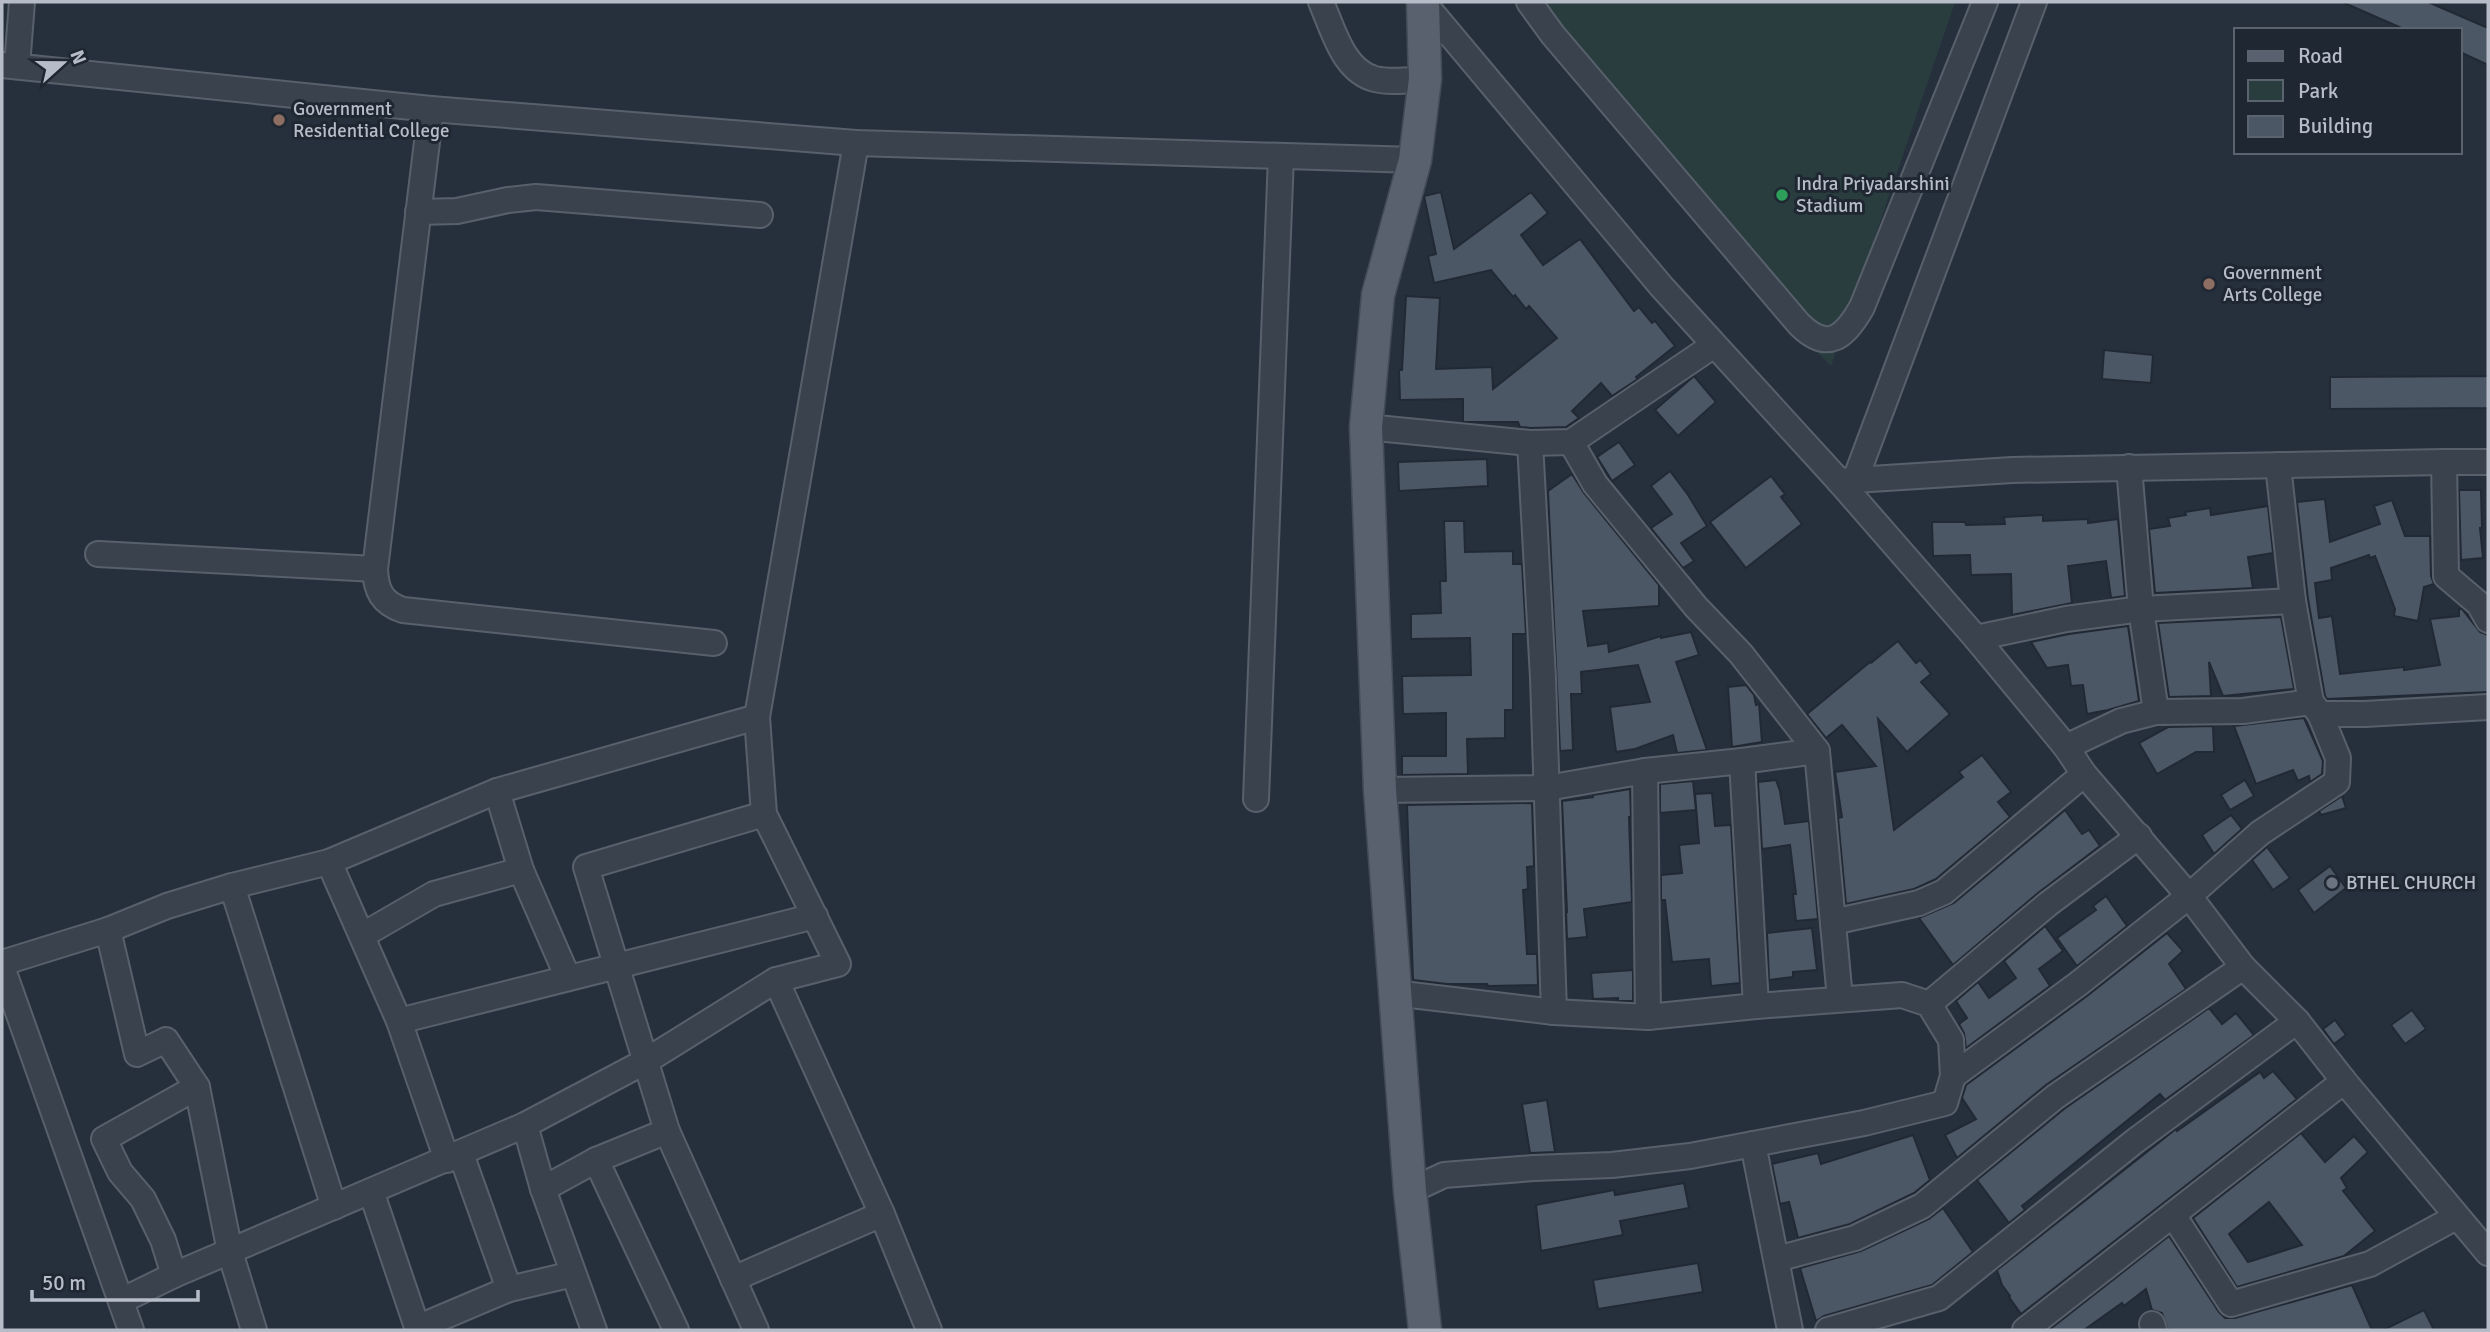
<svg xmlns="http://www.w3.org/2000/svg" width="2490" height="1332" font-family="Signika,sans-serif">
<rect width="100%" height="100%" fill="#26303d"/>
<polygon fill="#293d3f" points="1526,2 1955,2 1831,366 1744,278 1655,169 1546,48"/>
<g fill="#4c5766" stroke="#212934" stroke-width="2" fill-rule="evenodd">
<polygon points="2342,2 2428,2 2488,28 2488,65 2460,52 2460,30 2406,30"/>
<polygon points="1441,192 1454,249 1531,192 1548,213 1521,235 1543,265 1580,239 1634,311 1639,307 1652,323 1655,321 1675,346 1636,377 1638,379 1612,396 1601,383 1572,411 1579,418 1566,427 1531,428 1520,427 1518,422 1463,422 1463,399 1400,400 1399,370 1402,370 1406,296 1440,298 1436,369 1492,367 1493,389 1557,338 1529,306 1526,309 1515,295 1513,297 1491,270 1434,283 1428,256 1436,254 1424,196"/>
<polygon points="2104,350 2153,355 2151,383 2102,379"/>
<polygon points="1694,376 1716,402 1678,436 1655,410"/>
<polygon points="2488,376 2488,408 2330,409 2330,377"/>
<polygon points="1619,442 1635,465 1612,481 1597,457"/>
<polygon points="1487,459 1488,486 1399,491 1398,462"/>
<polygon points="1670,471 1688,495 1707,526 1681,543 1694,561 1683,568 1651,528 1672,514 1651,486"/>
<polygon points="1572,474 1584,493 1659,585 1659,606 1583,611 1588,646 1608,643 1609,652 1661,636 1661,638 1691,632 1699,655 1676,662 1707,750 1677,753 1673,735 1635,749 1616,752 1610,707 1650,702 1638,665 1581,672 1582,694 1571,694 1573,750 1560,751 1548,491"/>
<polygon points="1771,476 1785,494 1781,497 1802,524 1746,568 1710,522"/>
<polygon points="2459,490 2481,490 2482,528 2480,528 2483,558 2461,560"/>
<polygon points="2325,499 2330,542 2380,524 2374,506 2392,500 2405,536 2430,536 2431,576 2434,584 2424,587 2418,621 2394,616 2395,609 2375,556 2370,558 2369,555 2331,568 2332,580 2315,583 2319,618 2332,616 2340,674 2404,667 2404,670 2440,665 2430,619 2459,616 2459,609 2462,609 2480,632 2488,635 2488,692 2327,699 2325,696 2308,599 2297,502"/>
<polygon points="2268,506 2273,553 2248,557 2253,588 2155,593 2149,529 2170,526 2168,518 2186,515 2185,512 2210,508 2211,515"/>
<polygon points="2043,515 2043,521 2088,519 2088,523 2118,519 2125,596 2111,598 2106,561 2068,566 2072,603 2012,615 2011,574 1971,575 1970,555 1933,556 1932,522 1965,522 1966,525 2005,524 2004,517"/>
<polygon points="1444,521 1464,521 1465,552 1513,551 1513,564 1522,564 1526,634 1513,634 1513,710 1505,710 1505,738 1467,739 1468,774 1402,775 1402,756 1446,756 1446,713 1403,714 1402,676 1471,675 1470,638 1411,639 1411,614 1441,613 1440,581 1446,581"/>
<polygon points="2281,617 2294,689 2223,696 2209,662 2211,696 2169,697 2158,623"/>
<polygon points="2128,626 2139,701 2108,710 2087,714 2083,685 2071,686 2068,665 2047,668 2031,642 2069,634"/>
<polygon points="1898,641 1916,663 1920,660 1931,674 1921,682 1950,714 1907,752 1878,719 1894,830 1963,777 1959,772 1982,755 2011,792 1998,802 2010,817 1936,879 1914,889 1846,904 1838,818 1842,817 1835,772 1876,766 1842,725 1826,738 1807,714 1870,662 1871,663"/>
<polygon points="1746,685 1754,695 1756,705 1759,704 1762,742 1732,747 1728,687"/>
<polygon points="2304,718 2323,761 2322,774 2310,782 2309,776 2298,781 2293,770 2256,784 2234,726"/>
<polygon points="2213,726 2214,752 2196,752 2157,774 2139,743 2168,727"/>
<polygon points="1776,780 1780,791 1785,824 1809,821 1818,919 1796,921 1793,894 1796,894 1790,845 1762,849 1758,782"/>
<polygon points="2245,780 2254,796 2230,810 2221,795"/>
<polygon points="1693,781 1696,810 1660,813 1660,784"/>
<polygon points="1630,789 1631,817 1629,817 1632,902 1584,909 1587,937 1567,939 1566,912 1567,912 1562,801 1593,797 1593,795"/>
<polygon points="1712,793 1715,826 1731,825 1740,983 1711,986 1709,959 1672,962 1665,900 1661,900 1661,875 1682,873 1679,845 1699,843 1695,794"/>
<polygon points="2342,796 2346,808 2321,815 2319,811"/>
<polygon points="1532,803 1534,866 1527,867 1528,889 1523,890 1527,954 1537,954 1538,985 1488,986 1487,984 1447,984 1413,980 1407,805"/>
<polygon points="2065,810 2082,834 2089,830 2100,846 2038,893 1953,965 1919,918 1954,903"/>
<polygon points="2231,815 2242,829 2214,854 2202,835"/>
<polygon points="2267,847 2290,878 2273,890 2252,860"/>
<polygon points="2330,866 2346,888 2314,913 2298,890"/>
<polygon points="2106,896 2127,926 2077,966 2057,938 2096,910 2093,906"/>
<polygon points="2045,926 2063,951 2039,969 2050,986 1966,1048 1964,1033 1959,1024 1967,1018 1956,1001 1978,982 1989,998 2016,978 2004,961"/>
<polygon points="1812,928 1817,970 1793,972 1793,977 1769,980 1767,933"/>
<polygon points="2167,933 2183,951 2169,964 2186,989 2046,1085 1957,1158 1945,1135 1976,1119 1962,1098 1966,1085 2087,996"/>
<polygon points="1633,970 1633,1001 1618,1001 1618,998 1593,999 1591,973"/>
<polygon points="2209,1008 2222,1024 2236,1013 2254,1035 2165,1100 2160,1094 2022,1206 2025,1210 2009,1223 1977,1180 2064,1109"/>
<polygon points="2412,1010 2426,1029 2405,1044 2391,1025"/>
<polygon points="2335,1020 2346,1035 2334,1044 2323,1029"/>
<polygon points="2273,1071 2297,1099 2021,1314 2009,1297 2010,1296 2002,1285 1997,1270 2176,1129 2177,1131 2260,1072 2264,1078"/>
<polygon points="1547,1100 1555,1152 1530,1153 1522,1104"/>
<path d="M2301,1133L2325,1162L2354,1136L2368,1152L2341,1178L2347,1188L2343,1191L2375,1231L2344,1256L2237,1287L2193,1218ZM2269,1202L2302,1245L2248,1262L2229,1234Z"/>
<polygon points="1913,1135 1930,1180 1914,1193 1850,1224 1798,1238 1789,1202 1780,1204 1772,1164 1818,1153 1821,1164"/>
<polygon points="1684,1183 1689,1208 1620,1221 1623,1235 1541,1251 1536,1205 1614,1190 1615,1195"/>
<polygon points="1943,1208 1973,1252 1932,1285 1824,1316 1816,1321 1800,1268 1861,1251 1929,1219"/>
<polygon points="2169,1236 2219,1312 2225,1318 2235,1318 2352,1285 2372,1330 2168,1330 2162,1313 2152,1310 2146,1289 2124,1306 2122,1303 2084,1330 2049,1330"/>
<polygon points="1698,1263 1703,1292 1598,1309 1593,1280"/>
<polygon points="2424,1310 2434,1330 2383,1330"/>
</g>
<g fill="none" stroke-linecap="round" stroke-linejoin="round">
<g stroke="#58606b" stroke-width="28">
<g id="minor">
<path d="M1321,2C1333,29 1343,71 1375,79C1390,83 1410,80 1425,79"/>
<polyline points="1423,2 1661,286 1839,481 1976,638 2066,747 2084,774 2189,896 2243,967 2297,1021 2344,1081 2488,1253"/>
<path d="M1529,2L1553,35L1799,324C1828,353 1845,337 1862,307L1985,2"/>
<polyline points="2,65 431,109 856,143 1415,160"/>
<polyline points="17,66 22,2"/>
<path d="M431,109L375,569C376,591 382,603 403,610L714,643"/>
<polyline points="856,143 757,717 764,814 838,964 776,980 882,1214 929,1330"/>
<polyline points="418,212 457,211 508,200 536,197 760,215"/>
<polyline points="1366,427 1530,443 1571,442 1714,345"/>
<polyline points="2488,462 2444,462 2446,576 2479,604 2488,620"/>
<polyline points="2278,465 2293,601 2311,702"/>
<polyline points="2129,467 2141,609 2156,712"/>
<polyline points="1855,480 2034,2"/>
<polyline points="1839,481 2012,470 2444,462"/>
<polyline points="98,554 375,569"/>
<polyline points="1976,638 2066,619 2141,609 2293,601"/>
<polyline points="2066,747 2121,721 2156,712 2243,711 2311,702 2320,714 2365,714 2488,707"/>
<polyline points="1817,751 1840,999"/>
<polyline points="1742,761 1756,1006"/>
<polyline points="1645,771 1648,1017"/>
<polyline points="1380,790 1547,788 1645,771 1742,761 1817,751 1741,654 1696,607 1595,484 1571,442"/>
<polyline points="497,791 521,870 568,978"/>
<polyline points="1256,799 1281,156"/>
<polyline points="329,862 399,1021 815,916"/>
<polyline points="232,886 334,1207"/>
<polyline points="1833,922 1919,903 1944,892 2084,774"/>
<polyline points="108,930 137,1054 166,1040 197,1087 230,1252 254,1330"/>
<polyline points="363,935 434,894 521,870"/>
<polyline points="2,963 108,930 167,906 232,886 329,862 497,791 757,717"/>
<polyline points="2,967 131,1330"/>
<polyline points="1394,993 1554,1012 1543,678 1530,443"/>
<polyline points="1929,1004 2048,904 2139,836"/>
<polyline points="399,1021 447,1160"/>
<polyline points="1953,1076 2078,984 2189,896 2260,833 2337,782 2338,758 2320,714"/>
<polyline points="525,1125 543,1189 594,1330"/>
<polyline points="1753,1144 1790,1330"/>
<polyline points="461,1154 509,1289"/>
<polyline points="596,1160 676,1330"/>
<polyline points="543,1189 596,1160 667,1131"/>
<polyline points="371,1191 418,1330"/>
<polyline points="1410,1191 1444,1175 1534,1168 1612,1165 1690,1156 1864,1123 1945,1103 1953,1076 1951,1040 1929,1004 1902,995 1756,1006 1648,1017 1554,1012"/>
<polyline points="2173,1215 2231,1304 2370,1264 2456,1217"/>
<polyline points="1777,1259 1855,1238 1922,1206 2055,1097 2243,967"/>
<polyline points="174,1275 163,1240 143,1199 120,1172 104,1139 197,1087"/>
<polyline points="733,1279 882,1214"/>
<polyline points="121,1301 174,1275 525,1125 646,1061 776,980"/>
<polyline points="2152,1324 2154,1330"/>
<polyline points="417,1328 509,1289 573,1274"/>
<polyline points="756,1330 667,1131 586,867 764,814"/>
<polyline points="1828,1330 1939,1298 2135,1141 2297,1021"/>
<polyline points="2025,1330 2344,1081"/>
</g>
</g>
<g stroke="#434b56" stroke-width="35">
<polyline id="major" points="1423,2 1425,79 1415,160 1378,295 1366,427 1380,790 1410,1191 1425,1330"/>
</g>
<use href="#minor" stroke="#3a424d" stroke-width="24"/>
<use href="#major" stroke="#58616d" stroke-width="32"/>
</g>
<g fill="#8d6e63" stroke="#1f2732" stroke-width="2.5">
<circle cx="279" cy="120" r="7"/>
<circle cx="2209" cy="284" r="7"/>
</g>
<circle fill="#2e9e5b" stroke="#1f2732" stroke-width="2.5" cx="1782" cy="195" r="7"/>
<circle fill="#6b7280" stroke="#1f2732" stroke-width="2.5" cx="2332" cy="883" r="7"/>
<g text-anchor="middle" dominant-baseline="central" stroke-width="6" stroke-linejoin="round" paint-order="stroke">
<g font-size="19" fill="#b6bdc8" stroke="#1f2732" text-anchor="start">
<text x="293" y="109">Government<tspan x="293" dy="22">Residential College</tspan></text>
<text x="1796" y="184">Indra Priyadarshini<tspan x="1796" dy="22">Stadium</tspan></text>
<text x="2223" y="273">Government<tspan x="2223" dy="22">Arts College</tspan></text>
<text x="2346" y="883">BTHEL CHURCH</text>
</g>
</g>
<rect width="2490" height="1332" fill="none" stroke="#b6bdc8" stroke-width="7"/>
<rect x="2234" y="28" width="228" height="126" fill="#1f2732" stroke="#5b636e" stroke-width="2"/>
<rect x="2248" y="51" width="35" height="10" fill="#58616d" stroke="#5b636e" stroke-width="2"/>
<text x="2298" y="63" font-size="21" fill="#b6bdc8">Road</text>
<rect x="2248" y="80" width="35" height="21" fill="#293d3f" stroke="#5b636e" stroke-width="2"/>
<text x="2298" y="98" font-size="21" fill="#b6bdc8">Park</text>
<rect x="2248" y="116" width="35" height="21" fill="#4c5766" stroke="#5b636e" stroke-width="2"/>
<text x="2298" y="133" font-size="21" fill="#b6bdc8">Building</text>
<g transform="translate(63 63) rotate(69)" stroke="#1f2732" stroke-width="5" paint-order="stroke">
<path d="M0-5L12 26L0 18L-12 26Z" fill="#b6bdc8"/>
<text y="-10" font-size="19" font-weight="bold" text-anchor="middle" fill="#b6bdc8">N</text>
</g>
<path d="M32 1290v10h166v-10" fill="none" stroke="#b6bdc8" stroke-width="3.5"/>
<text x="42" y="1290" font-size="21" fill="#b6bdc8" stroke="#1f2732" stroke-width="5" paint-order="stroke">50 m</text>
</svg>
